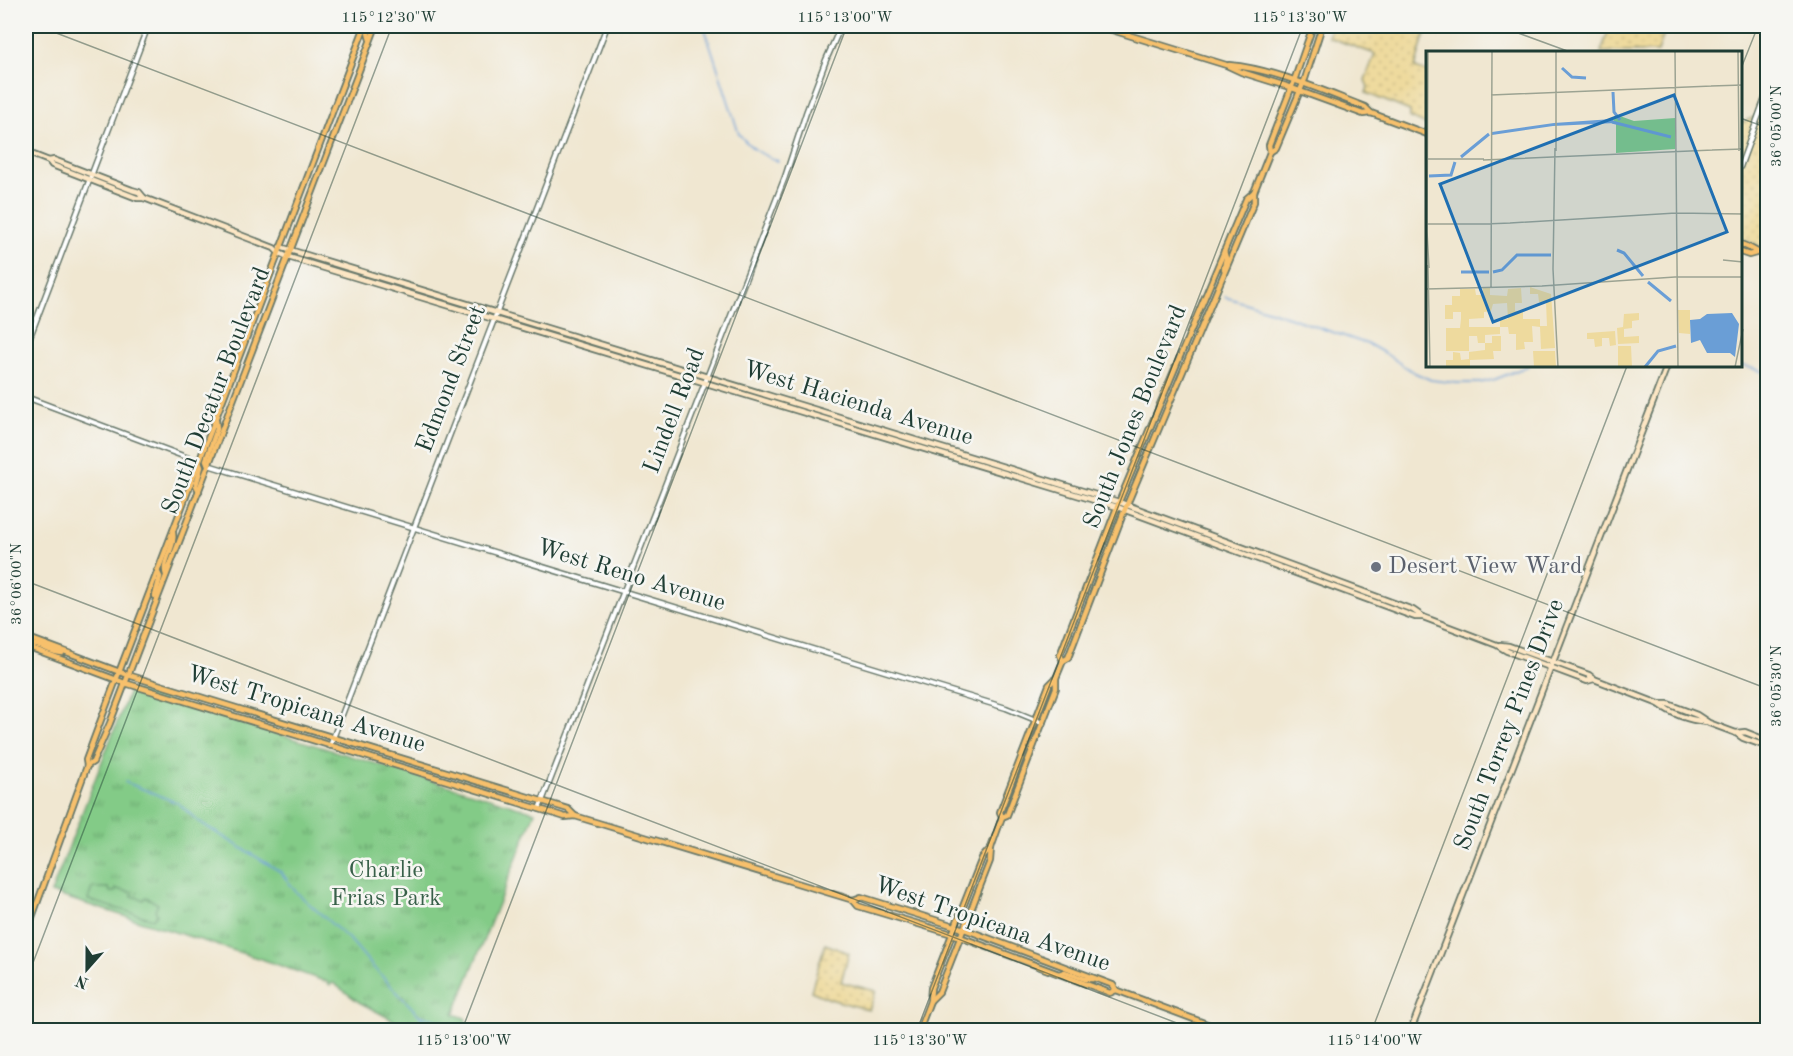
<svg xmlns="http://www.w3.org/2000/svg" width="1793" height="1056" font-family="'Old Standard TT',serif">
<defs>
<pattern id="sand-dots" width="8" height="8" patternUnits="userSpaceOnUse" patternTransform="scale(1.5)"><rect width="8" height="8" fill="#eeda9e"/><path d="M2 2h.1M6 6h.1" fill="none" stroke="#ccbc89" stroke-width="1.8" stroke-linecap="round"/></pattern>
<pattern id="park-tufts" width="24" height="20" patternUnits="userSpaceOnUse" patternTransform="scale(1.5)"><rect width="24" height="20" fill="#83cb87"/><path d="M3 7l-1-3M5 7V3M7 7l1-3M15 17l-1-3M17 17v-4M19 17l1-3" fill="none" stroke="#6ba66f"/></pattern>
</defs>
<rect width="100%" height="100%" fill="#f6f6f2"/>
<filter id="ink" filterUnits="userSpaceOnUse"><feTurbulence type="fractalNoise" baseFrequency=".0167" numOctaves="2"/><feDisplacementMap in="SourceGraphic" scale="12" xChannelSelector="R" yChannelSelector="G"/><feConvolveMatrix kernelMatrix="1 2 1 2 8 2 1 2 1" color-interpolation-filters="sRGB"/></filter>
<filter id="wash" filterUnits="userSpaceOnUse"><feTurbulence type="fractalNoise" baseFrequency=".008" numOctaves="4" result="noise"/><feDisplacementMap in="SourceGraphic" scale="24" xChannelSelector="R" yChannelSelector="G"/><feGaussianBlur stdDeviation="1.35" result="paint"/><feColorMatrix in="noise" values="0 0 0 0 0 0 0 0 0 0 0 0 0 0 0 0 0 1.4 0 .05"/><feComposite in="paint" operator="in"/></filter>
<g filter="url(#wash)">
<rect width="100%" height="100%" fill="#f0e7d1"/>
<g fill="url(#sand-dots)" stroke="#868c69" stroke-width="1.5">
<polygon points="1331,26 1427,26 1415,68 1427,72 1427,125 1410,118 1410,111 1366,93 1368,87 1365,80 1375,54 1328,37"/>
<polygon points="1610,26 1666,26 1658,52 1601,52"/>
<polygon points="1767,112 1767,249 1741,239 1740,121 1743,122"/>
<polygon points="825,944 849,953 841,982 876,991 869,1010 830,999 811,991"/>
</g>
<polygon fill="url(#park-tufts)" stroke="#51845e" stroke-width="1.5" points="130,689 535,812 454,1014 465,1018 469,1030 407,1030 404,1026 359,1002 333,983 330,985 327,982 267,961 51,893"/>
<polygon fill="#83cb87" stroke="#51845e" stroke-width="1.5" points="92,888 109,888 110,892 115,892 116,889 131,892 132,896 143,900 146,897 158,904 155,910 157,914 153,919 88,900"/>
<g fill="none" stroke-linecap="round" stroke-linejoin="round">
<g stroke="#6a9ed6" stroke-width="1.5">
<path d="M704,26L739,134C750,148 762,155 778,161"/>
<polyline points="1225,297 1271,311 1370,345 1386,354 1413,372 1431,380 1457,383 1480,383 1496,379 1528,366"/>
<polyline points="1740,365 1768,373"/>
<polyline points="125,782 178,803 199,822 281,872 296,892 352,942 374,968 419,1015 471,1030"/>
<polyline points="420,1016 429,1030"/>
</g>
</g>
</g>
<g filter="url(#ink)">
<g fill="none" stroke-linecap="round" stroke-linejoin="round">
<g stroke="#68786b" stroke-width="7">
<g id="tertiary">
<polyline points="1740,167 1768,90"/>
<polyline points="26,347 148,26"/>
<polyline points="26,397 199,462"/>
<polyline points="208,465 1006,708 1043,723"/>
<polyline points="330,746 607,26"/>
<polyline points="1764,746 1768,737"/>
<polyline points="539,809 785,177 806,113 826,60 841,26"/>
</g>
</g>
<g stroke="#68786b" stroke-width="8">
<g id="secondary">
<polyline points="26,152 49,161 52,165 137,198 144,198 274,248 279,253 288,257 1117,507 1415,617 1423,617"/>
<polyline points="49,161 54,160 132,190 139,192 144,198"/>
<polyline points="280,247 1119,502 1413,610 1423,617 1497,645 1507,651 1587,681 1594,679"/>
<polyline points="1500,645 1509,646 1589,675 1594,679 1659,704 1668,704 1697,715 1709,723 1736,733 1743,738 1768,747"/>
<path d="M1659,704C1672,714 1690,720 1706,722"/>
<polyline points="1736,733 1745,732 1768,741"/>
<polyline points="1411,1030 1667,366"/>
</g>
</g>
<g stroke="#68786b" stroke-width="8">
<g id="primary">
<polyline points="370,26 368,33 370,40"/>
<polyline points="1099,26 1226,65 1241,72 1286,86 1363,114 1371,113 1427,134"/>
<path d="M1229,65C1274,69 1323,91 1365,107L1371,113"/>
<polyline points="1270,152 1276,148 1305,79 1322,26"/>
<path d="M1740,244C1751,247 1757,253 1768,257"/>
<polyline points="1740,252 1749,255 1756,253"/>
<polyline points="1224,269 1226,258 1224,251"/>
<polyline points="208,465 206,460 217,429 216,420"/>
<polyline points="199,491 196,485 201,467 199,462"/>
<path d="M166,575C161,561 176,547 173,532"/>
<polyline points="155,596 160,577 157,571"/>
<polyline points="26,637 128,675 568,809 575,816"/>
<path d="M26,645C37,641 49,652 62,653"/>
<polyline points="26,646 125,683 546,811 565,817 575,816 853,900 861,897 964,929 1113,985 1116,990 1223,1030"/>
<polyline points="1063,661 1060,655 1119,502 1246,199 1254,192"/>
<polyline points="87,766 93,762 110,723 376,26"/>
<polyline points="1002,817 1007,815 1056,688 1056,678"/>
<polyline points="853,900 858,906 952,934 1110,993 1116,990"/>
<polyline points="26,934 87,766 86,760 105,709 365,26"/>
<polyline points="1059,974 1065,972 1085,979 1093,979"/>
<polyline points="930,1001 939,992 990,861 991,848 1002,817 1000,812 1049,685 1056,678 1063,661 1068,658 1123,514 1254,202 1254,192 1270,152 1269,145 1294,81 1313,26"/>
<polyline points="919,1030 930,1001 931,988 982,858 991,848"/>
</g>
</g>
<use href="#tertiary" stroke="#fff" stroke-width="4"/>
<use href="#secondary" stroke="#fce6c4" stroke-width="4.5"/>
<use href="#primary" stroke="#f7c06c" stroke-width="4.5"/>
</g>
</g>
<path fill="none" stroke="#1f3d34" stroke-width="1.5" stroke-opacity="0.45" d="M38,26L1768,689M1499,26L1570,52M1740,71L1758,26M1740,118L1768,128M26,581L1195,1030M26,981L392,26M462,1030L847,26M917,1030L1303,26M1372,1030L1627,366"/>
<circle fill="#6b7280" stroke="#f6f6f2" stroke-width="2" cx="1376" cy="567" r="6"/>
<g text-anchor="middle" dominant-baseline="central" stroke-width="5" stroke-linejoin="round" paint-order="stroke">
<g font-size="24" fill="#1f3d34" stroke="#f6f6f2">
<text transform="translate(452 379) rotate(-69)">Edmond Street</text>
<text transform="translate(217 391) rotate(-69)">South Decatur Boulevard</text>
<text transform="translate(858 404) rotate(17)">West Hacienda Avenue</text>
<text transform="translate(675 411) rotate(-69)">Lindell Road</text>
<text transform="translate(1136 417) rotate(-68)">South Jones Boulevard</text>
<text transform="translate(631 576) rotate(17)">West Reno Avenue</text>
<text transform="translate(306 710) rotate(17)">West Tropicana Avenue</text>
<text transform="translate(1510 725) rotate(-69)">South Torrey Pines Drive</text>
<text transform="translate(992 925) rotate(19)">West Tropicana Avenue</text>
</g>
<g font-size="24" fill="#5b616d" stroke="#f6f6f2" text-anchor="start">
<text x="1388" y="567">Desert View Ward</text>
</g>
<g font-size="24" fill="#386049" stroke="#f6f6f2">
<text x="386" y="871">Charlie<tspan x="386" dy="28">Frias Park</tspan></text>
</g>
</g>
<g transform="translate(1426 51)">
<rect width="316" height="316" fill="#f0e7d1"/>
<path d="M104,236L125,243L129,297L115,298L114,276L106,275L107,291H98L99,298L90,299V283H83L82,276H74V283L59,284V292H66V285H75V300H67L68,308L44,309V316H20V309H27V301L34,302L35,309L43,308V301L59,299V292H52L51,285H43V300H20V277H34L35,268V261H27V268H19V254H26V245H34V238H49L50,244H57V237H64V244L81,245L82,238L95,237L96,252H89V260H97V268H114V275H121L120,251H113L112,243H104ZM81,252L82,268L74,269V276H43V268L58,267V261L65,260L67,253ZM252,259H264V283L253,282ZM213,262V269L206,270V277L198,278V286L213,285V292L192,293L191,277L197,276L198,263ZM189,280L190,294L184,295L183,287H176V295L169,296L168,288H161V282ZM192,295H205L206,316H192ZM107,300H129L130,316H108Z" fill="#eeda9e" fill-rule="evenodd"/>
<path d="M191,64L208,70L249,67V98L190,102V72L186,68Z" fill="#83cb87"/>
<path d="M186,68L189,72L127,75L66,84V81L128,72ZM306,262L313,273L309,306L304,302H281L274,289L265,292L264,269L274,268L281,263Z" fill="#6a9ed6"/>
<path fill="none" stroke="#6a9ed6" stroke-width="3" d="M136,17L146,26L160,27M187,41L188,61L194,69M186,71L245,86M35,106L63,83M3,125L25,124L29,111M191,199L198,202L217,225M35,221H63M67,221L76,219L91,204H125M222,231L245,250M219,316L232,300L250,295"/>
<path fill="none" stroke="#9ca392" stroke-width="1.5" d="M249,1L252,316M312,1L313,100M285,35L317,34M65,44L286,35M129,97L127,218L132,316M286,99L317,98M130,100V1M0,108H58M57,109L287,99M84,172L250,162L317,163M1,173H61M58,173L85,172M1,180L2,1M1,180L3,217M297,209L317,211M2,214L4,316M116,235L249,226H317M65,237L66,1M0,238L117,235M309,316L317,278"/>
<path fill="#1f6fb2" fill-opacity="0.15" stroke="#1f6fb2" stroke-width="3" d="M248,44L301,181L67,271L14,133Z"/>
<rect width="316" height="316" fill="none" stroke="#1f3d34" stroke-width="3"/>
</g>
<rect width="1793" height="1056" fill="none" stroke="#f6f6f2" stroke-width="66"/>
<g transform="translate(87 969) rotate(201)" stroke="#f6f6f2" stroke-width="4.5" paint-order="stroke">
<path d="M0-4.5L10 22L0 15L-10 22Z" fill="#1f3d34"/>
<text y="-9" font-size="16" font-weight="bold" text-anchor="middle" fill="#1f3d34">N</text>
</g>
<rect x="33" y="33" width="1727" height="990" fill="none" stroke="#1f3d34" stroke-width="2"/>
<g font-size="15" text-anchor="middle" fill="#1f3d34">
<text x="389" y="22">115°12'30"W</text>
<text x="845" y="22">115°13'00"W</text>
<text x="1300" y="22">115°13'30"W</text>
<text transform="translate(1776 126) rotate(-90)" y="5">36°05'00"N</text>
<text transform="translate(16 584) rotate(-90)" y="5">36°06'00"N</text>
<text transform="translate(1776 686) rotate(-90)" y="5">36°05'30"N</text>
<text x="464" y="1045">115°13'00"W</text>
<text x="920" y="1045">115°13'30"W</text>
<text x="1375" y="1045">115°14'00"W</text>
</g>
</svg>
